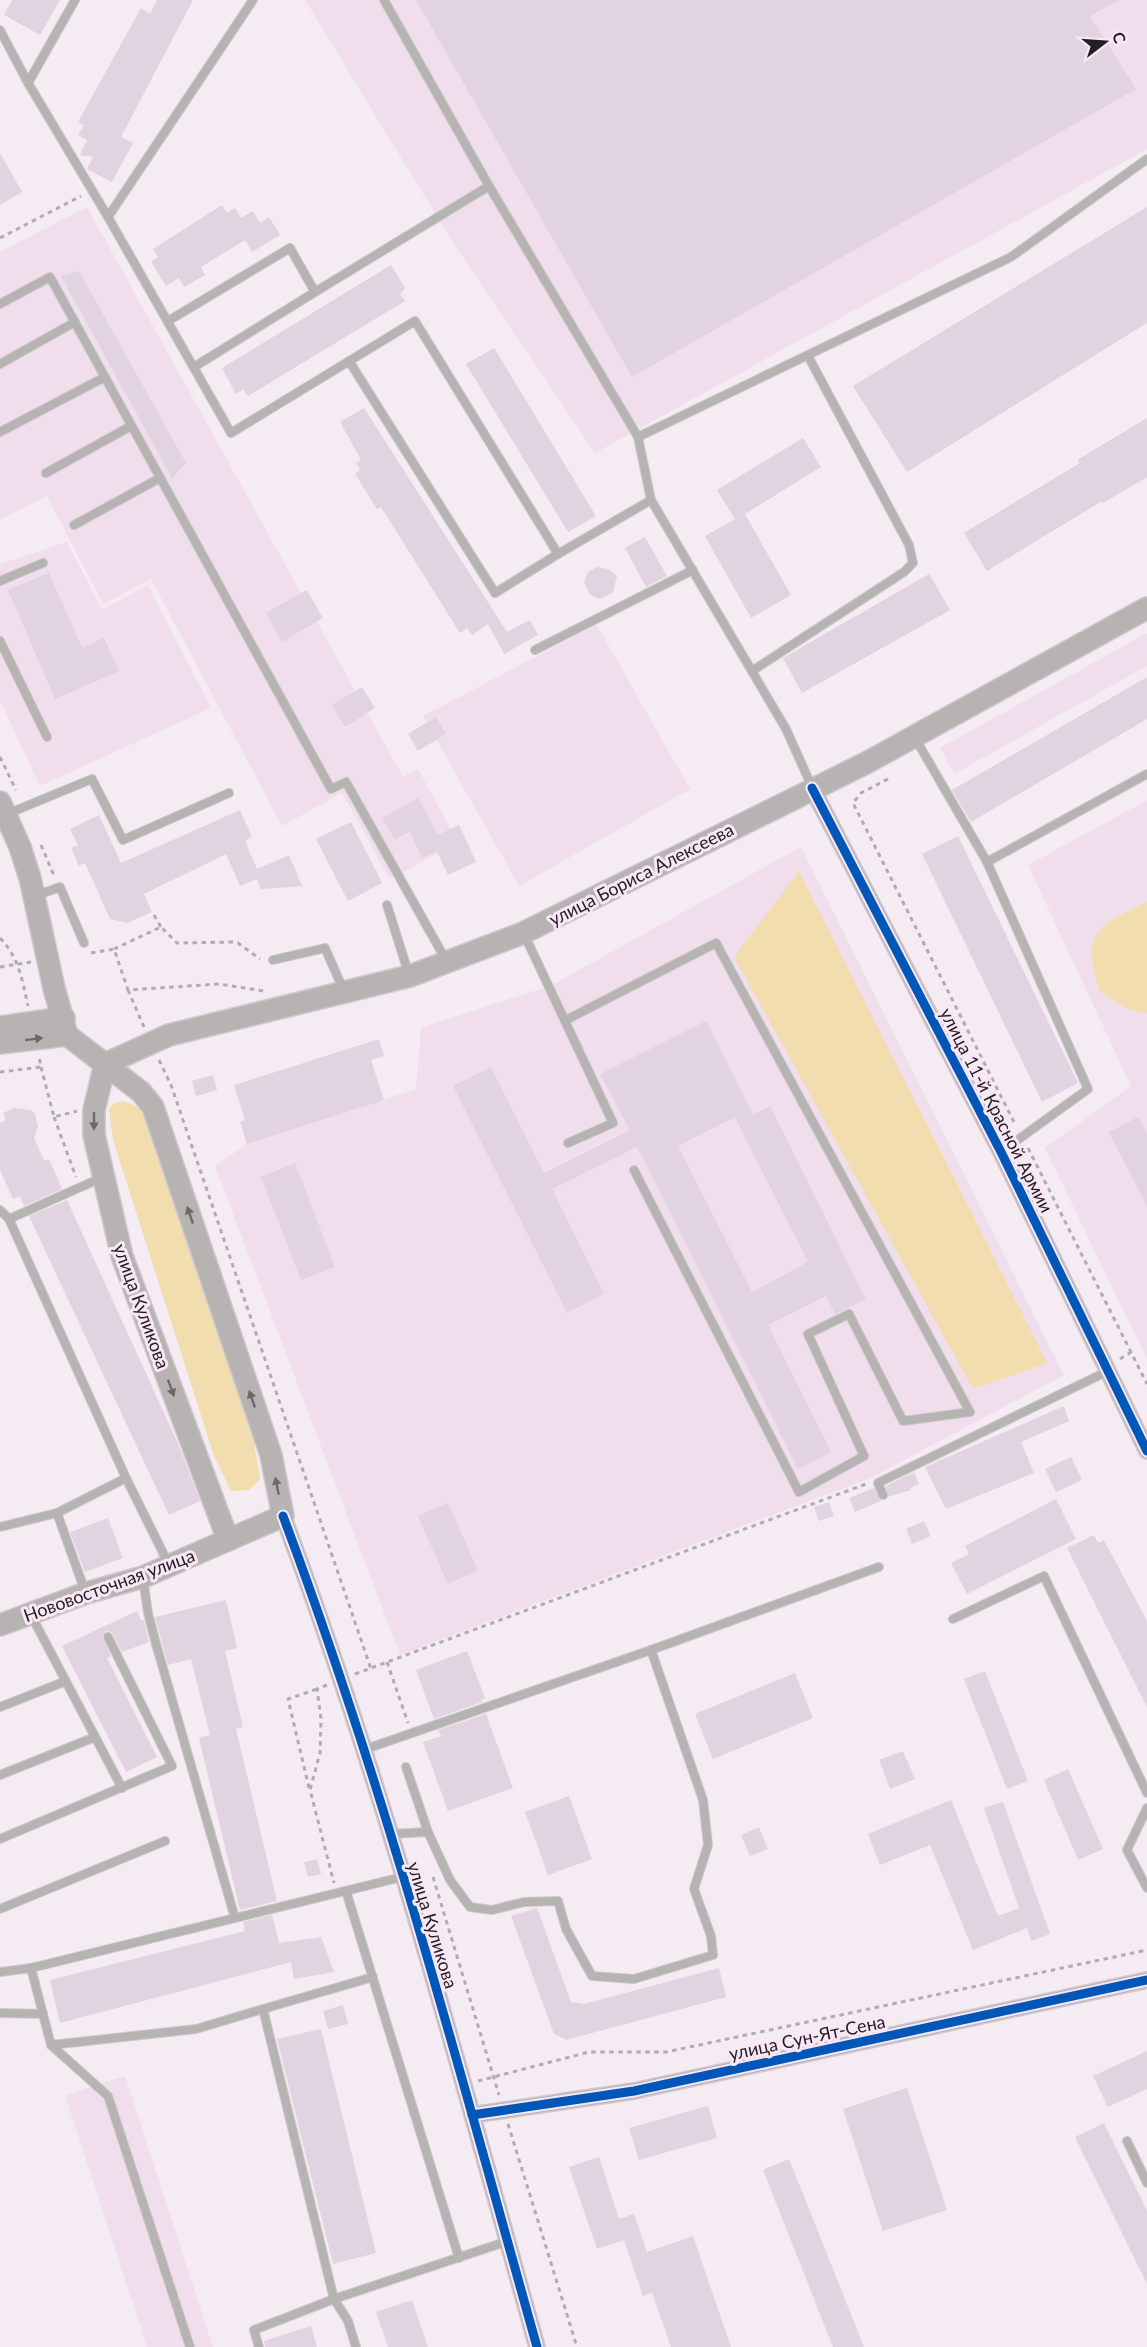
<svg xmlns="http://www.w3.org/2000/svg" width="1147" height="2347" font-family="Lato,sans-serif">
<rect width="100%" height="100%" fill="#f5ebf3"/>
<g fill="#f0deec">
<polygon points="305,0 1147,0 1147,149 595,453 450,238"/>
<polygon points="87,207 403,777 418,769 458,842 390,879 342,793 282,826 151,579 103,604 47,496 0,520 0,252"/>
<polygon points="67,542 102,610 148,585 211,708 40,786 0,700 0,564"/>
<polygon points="597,625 690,789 519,886 423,716"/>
<polygon points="1147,633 1147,666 954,774 940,748"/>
<polygon points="1147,800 1147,1359 1045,1148 1131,1086 1028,865"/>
<polygon points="801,847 1064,1375 870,1478 400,1655 215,1166 247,1144 416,1089 421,1028 552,985"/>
<polygon points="125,2076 213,2347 147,2347 65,2095"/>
</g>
<g fill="#f1ddad">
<polygon points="799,871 1047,1363 973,1389 734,957"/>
<path d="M1147,902V1013L1129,1010L1100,992C1081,931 1096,927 1147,902Z"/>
<polygon points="124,1101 138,1107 150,1125 254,1443 260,1479 249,1490 231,1491 214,1456 113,1140 109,1109 115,1103"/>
</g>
<g fill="#e1d3df" fill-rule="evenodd">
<polygon points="12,0 60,0 40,35 4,15"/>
<polygon points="157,0 193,0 121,137 133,143 112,182 87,169 93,157 80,155 87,140 78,135 84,126 78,122 141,8 150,14"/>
<polygon points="416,0 1119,0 1090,16 1136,89 632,377"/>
<polygon points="0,153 22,192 0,205"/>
<polygon points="222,205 227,213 235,208 241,218 253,211 260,223 269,217 280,235 252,252 245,240 201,267 205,275 184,287 179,278 166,286 151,262 158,257 153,249"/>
<polygon points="1147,207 1147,323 907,472 853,386"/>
<polygon points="391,265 405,288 400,294 405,301 248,396 243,389 236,394 222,368"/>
<polygon points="79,271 186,463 172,478 61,276"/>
<polygon points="494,348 596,516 568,532 466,364"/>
<polygon points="364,408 507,632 530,620 538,635 504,654 488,624 472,635 467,628 460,633 381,507 377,509 355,474 360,470 356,463 361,460 340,422"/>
<polygon points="1147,418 1147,477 1103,503 1102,501 987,571 964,533 1080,463 1077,460"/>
<polygon points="803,438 821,467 745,514 791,595 751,618 705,536 735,519 717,490"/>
<polygon points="645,537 667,576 646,587 625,548"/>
<polygon points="597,567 608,569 617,576 613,592 600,599 590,595 584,582 588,572"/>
<polygon points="49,573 82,648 104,638 119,671 55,699 8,590"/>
<polygon points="929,574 950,610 802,693 783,658"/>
<polygon points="307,590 323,618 282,642 266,613"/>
<polygon points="1147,677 1147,719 971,822 952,790"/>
<polygon points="362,687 375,708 345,727 332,705"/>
<polygon points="436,717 446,734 418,751 408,734"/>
<polygon points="418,798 438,835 459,825 476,862 448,875 437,852 422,858 410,831 395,840 382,818"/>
<polygon points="240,810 252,837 245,841 257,869 289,855 302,886 261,889 257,879 240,886 226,854 144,894 152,912 127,923 110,919 85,863 79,866 71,848 78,845 70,829 99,815 121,863"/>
<polygon points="351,822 382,883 348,901 316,839"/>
<polygon points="958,836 1078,1083 1042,1102 922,854"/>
<path d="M706,1021L753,1115L770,1106L866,1299L835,1314L826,1296L768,1325L831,1452L798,1469L637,1147L552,1189L604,1294L567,1313L453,1086L491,1067L544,1173L630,1130L600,1074ZM735,1117L808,1262L752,1292L678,1146Z"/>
<polygon points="379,1039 384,1056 371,1060 384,1100 247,1144 240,1122 245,1120 234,1085"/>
<polygon points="213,1075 217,1090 196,1096 192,1081"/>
<polygon points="14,1108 31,1110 35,1114 38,1127 34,1138 44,1161 49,1159 62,1189 24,1206 20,1196 13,1199 0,1170 0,1123 6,1120 3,1113"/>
<polygon points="1138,1117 1147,1134 1147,1207 1109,1132"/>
<polygon points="295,1163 335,1267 301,1280 261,1177"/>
<polygon points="67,1200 179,1446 200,1501 169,1515 29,1216"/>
<polygon points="1064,1406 1069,1421 1021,1442 1034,1473 946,1509 925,1467"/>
<polygon points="1071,1457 1082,1480 1056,1492 1045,1469"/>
<polygon points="914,1472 919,1484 910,1488 911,1490 888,1497 886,1486"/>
<polygon points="874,1488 881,1501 855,1512 849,1498"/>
<polygon points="1056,1499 1076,1539 967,1594 951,1563 969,1554 965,1546"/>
<polygon points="829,1502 834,1516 819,1521 814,1507"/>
<polygon points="448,1503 478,1570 448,1584 418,1516"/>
<polygon points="108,1518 123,1558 85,1572 70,1532"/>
<polygon points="924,1521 931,1536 912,1544 906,1529"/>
<polygon points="1094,1535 1098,1543 1104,1540 1147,1621 1147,1707 1067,1548"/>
<polygon points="226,1600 237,1648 225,1651 243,1727 236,1729 277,1901 240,1910 199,1738 210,1735 191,1659 168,1665 155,1617"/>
<polygon points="137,1611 141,1620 144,1620 149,1642 122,1652 112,1632 106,1631 102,1636 111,1656 107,1658 157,1757 126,1772 62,1646"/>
<polygon points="467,1651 485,1698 481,1699 482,1702 434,1719 416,1670"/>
<polygon points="985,1671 1028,1781 1007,1789 964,1679"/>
<polygon points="795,1673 813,1718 713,1759 695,1714"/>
<polygon points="486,1714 513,1788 448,1811 423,1742 441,1736 438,1730"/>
<polygon points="903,1751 915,1779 890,1789 879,1760"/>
<polygon points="1068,1769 1103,1849 1078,1860 1044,1780"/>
<polygon points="569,1796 592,1859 548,1875 525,1812"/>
<polygon points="951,1800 998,1916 1019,1908 984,1808 1003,1802 1050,1934 1031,1941 1027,1928 973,1950 930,1845 880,1865 868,1834"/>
<polygon points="759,1827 768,1849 750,1856 741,1835"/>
<polygon points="317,1859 321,1874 308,1877 304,1862"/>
<polygon points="537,1908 571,2002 584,2004 719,1968 726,1997 566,2040 554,2034 511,1916"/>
<polygon points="272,1915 279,1943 321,1937 334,1972 294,1979 291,1962 60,2023 50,1980 245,1931 243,1922"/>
<polygon points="343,2005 348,2024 328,2029 323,2011"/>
<polygon points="321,2029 376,2253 333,2264 277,2039"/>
<polygon points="1147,2051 1147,2089 1108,2107 1093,2076"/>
<polygon points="907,2088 947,2210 883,2231 843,2109"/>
<polygon points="708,2106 717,2138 639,2160 629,2128"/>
<polygon points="1104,2123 1147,2211 1147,2284 1075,2137"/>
<polygon points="599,2157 619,2219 634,2214 647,2252 693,2236 731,2347 671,2347 652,2293 643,2296 624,2240 597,2249 569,2167"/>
<polygon points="789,2159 864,2347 833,2347 763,2170"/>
<polygon points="412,2300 428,2347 388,2347 376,2312"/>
<polygon points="311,2326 317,2347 265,2347 264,2341"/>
</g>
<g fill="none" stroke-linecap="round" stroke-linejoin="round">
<g stroke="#cfc7cd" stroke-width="10">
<g id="lane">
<polyline points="384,0 489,186 638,437 651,500"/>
<polyline points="0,30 28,83 108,217 231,433 415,321 558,554 651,500 786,729 812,787"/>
<polyline points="28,83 75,0"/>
<polyline points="108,217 253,0"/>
<polyline points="315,292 489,186"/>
<polyline points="0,304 50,277 331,789 346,782 447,962"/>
<polyline points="168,321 290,248 315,292 194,367"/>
<polyline points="349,361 495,593 558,554"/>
<polyline points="0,364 75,322"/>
<polyline points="0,432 105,377"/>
<polyline points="638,437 1011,257 1147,159"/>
<polyline points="46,473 131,426"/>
<polyline points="74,525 160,478"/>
<polyline points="0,581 43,563"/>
<polyline points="0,641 47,737"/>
<polyline points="535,650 693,570"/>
<polyline points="752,671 904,572 913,563 909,545 808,356"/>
<polyline points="915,738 987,862 1088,1089 1001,1152"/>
<polyline points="7,814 92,779 123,840 229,793"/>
<polyline points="987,862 1147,774"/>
<polyline points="35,896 60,887 84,943"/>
<polyline points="387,905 409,975"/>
<polyline points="524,934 613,1123 568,1143"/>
<polyline points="273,960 325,948 343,989"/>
<polyline points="566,1020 716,943 970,1412 903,1421 849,1314 808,1334 864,1456 799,1492 634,1170"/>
<polyline points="0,1210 9,1219 126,1478 57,1513 0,1527"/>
<polyline points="9,1219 101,1178"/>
<polyline points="126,1478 168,1563"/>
<polyline points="883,1495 878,1483 1108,1371"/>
<polyline points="57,1513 85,1591"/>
<polyline points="143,1578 148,1613 156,1644 235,1918"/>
<polyline points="31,1615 122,1788"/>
<polyline points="953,1619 1044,1576 1147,1793"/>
<polyline points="651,1650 879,1567"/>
<polyline points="0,1707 66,1681"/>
<polyline points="363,1750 651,1650 703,1800 708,1845 694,1889 711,1936 713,1955 634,1979 592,1976 566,1929 558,1901 524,1902 492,1910 470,1907 450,1880 428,1832 390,1834"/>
<polyline points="406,1767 428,1832"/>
<polyline points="0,1775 95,1737"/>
<polyline points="1147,1808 1127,1850 1147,1888"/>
<polyline points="0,1839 172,1766 108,1637"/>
<polyline points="346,1891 459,2258"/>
<polyline points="0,1909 165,1841"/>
<polyline points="0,1972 31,1968"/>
<polyline points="263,2009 373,1977"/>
<polyline points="0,2013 43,2014"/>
<polyline points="51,2045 108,2096 190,2347"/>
<polyline points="1127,2141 1147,2183"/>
<polyline points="259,2347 254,2330 334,2299 508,2241"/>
<polyline points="356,2347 348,2321 334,2299 263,2009 196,2029 51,2045 31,1968 402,1877"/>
</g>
</g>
<g stroke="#cfc7cd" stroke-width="18">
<g id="street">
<polyline points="812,788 1001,1152 1147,1451"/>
<path d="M283,1516C385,1787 459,2069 537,2347"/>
<polyline points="472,2115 634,2091 1147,1980"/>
</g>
</g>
<g stroke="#cfc7cd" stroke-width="24">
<g id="secondary">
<polyline points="0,802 20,847 30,878 54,988 67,1035 141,1092 153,1107 271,1455 283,1516 143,1577 86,1593 0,1625"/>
<polyline points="0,1027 64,1018"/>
<polyline points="0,1043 67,1035"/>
<polyline points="105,1064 169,1035 410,976 523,933 868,762 1147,608"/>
<polyline points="105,1064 94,1110 94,1135 122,1256 228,1540"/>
</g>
</g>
<g stroke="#b0adae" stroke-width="3" stroke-dasharray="4.5 4.5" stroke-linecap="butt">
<polyline points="0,238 81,196"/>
<polyline points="0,757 16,790"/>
<polyline points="888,779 861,793 853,803 1016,1126"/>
<polyline points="41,845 55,878"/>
<polyline points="154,915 161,927"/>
<path d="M0,938C19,958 22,979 28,1006"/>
<polyline points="114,949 161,927 177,943 232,942 238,943 260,959"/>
<polyline points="91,953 114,949 128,990 219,984 264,991"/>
<polyline points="0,967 31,962"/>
<polyline points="128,990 144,1027"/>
<polyline points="159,1060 171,1085 371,1669"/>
<polyline points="41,1067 54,1117 77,1111"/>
<polyline points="0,1072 41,1067 39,1056"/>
<polyline points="54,1117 76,1177"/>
<polyline points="1028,1148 1147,1384"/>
<polyline points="1120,1359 1131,1352"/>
<polyline points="387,1662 408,1723"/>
<polyline points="355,1674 866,1484"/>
<polyline points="327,1685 317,1689 321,1719 320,1753 310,1790 334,1883"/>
<polyline points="309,1788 288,1699 317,1689"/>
<polyline points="433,1877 499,2095"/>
<polyline points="478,2081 589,2052 666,2052 1147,1950"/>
<polyline points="508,2124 577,2347"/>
</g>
<use href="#lane" stroke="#b5b4b2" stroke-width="8"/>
<use href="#street" stroke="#b5b4b2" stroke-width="15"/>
<use href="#secondary" stroke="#b6b3b2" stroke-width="21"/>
<g stroke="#f9e7f6" stroke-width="13">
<g id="cycleway">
<polyline points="812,788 1001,1152 1147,1451"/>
<path d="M283,1516C385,1787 459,2069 537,2347"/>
<polyline points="472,2115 634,2091 1147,1980"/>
</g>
</g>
<use href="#cycleway" stroke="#0057b8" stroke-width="9"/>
</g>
<defs><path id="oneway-solid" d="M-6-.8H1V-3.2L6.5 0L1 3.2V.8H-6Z" transform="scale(1.5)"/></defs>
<g fill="#6d686a">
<use href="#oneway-solid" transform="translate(34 1039) rotate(-7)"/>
<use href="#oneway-solid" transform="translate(94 1121) rotate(90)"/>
<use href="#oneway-solid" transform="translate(190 1215) rotate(-109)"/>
<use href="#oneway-solid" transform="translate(171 1388) rotate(70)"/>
<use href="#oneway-solid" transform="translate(252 1399) rotate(-109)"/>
<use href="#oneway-solid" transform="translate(277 1486) rotate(-101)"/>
</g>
<g text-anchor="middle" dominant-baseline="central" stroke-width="6" stroke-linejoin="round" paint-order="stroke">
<g font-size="18" fill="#241e23" stroke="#f9e7f6">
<text transform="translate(641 874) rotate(-27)">улица Бориса Алексеева</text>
<text transform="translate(997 1110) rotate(63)">улица 11-й Красной Армии</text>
<text transform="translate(142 1306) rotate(70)">улица Куликова</text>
<text transform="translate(109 1585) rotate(-20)">Нововосточная улица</text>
<text transform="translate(433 1925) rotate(73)">улица Куликова</text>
<text transform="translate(807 2037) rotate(-12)">улица Сун-Ят-Сена</text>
</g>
</g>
<g transform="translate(1105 42) rotate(73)" stroke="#f9e7f6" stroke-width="4.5" paint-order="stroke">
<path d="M0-4.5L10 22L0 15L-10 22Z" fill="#241e23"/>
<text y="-9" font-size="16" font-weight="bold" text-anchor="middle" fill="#241e23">С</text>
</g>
</svg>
